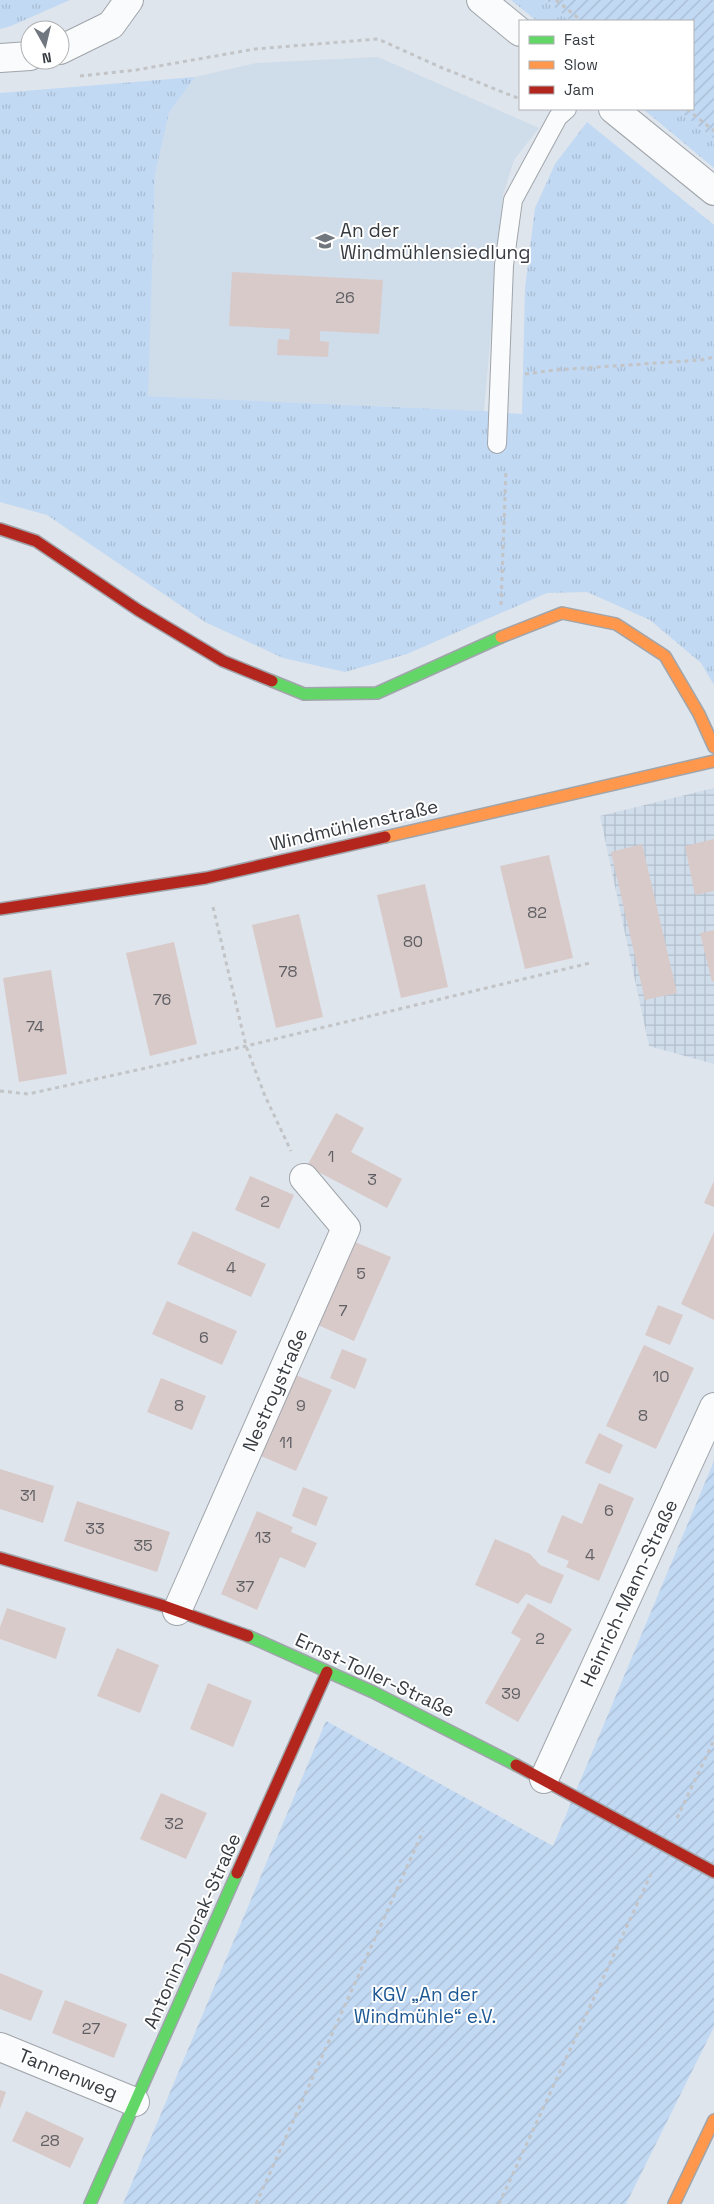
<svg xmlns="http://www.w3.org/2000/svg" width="714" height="2204" font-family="'Space Grotesk',sans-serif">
<defs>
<pattern id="industrial-grid" width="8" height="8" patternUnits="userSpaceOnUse" patternTransform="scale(1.25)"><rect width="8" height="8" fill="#cfdcea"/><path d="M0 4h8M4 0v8" fill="none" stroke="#b2beca"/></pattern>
<pattern id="grass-tufts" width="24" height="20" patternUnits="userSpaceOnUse" patternTransform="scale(1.25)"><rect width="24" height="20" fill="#c2d9f3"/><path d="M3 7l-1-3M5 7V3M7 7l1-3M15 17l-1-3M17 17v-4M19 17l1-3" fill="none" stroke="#a7bbd2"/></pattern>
<pattern id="garden-furrows" width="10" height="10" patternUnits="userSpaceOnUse" patternTransform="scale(1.25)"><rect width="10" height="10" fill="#c2d9f3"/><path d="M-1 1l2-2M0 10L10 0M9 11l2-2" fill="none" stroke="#a7bbd2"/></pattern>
</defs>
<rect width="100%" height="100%" fill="#dee5ec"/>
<polygon fill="#cfdcea" points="378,57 539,128 514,160 503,195 484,411 147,396 155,175 169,113 195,77 256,63"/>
<polygon fill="url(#industrial-grid)" points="714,788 714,1064 649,1046 600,816"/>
<g fill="url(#grass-tufts)">
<polygon points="0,0 70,0 11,26 0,29"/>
<polygon points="511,0 546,0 571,21 537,21"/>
<polygon points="195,77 169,113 155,175 148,396 484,411 522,414 525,288 535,208 555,164 587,122 714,225 714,685 701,663 650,620 587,592 547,593 407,654 345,672 283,658 205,622 47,515 0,502 0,93"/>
<polygon points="643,109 677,109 714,139 714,168"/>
</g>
<g fill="url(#garden-furrows)">
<polygon points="546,0 714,0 714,139 677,109 693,109 693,21 571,21"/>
<polygon points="714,1461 714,2027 626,2204 123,2204 326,1721 553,1846"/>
</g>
<g fill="#d9caca">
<polygon points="232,272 383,280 379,334 320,331 320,341 329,342 328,357 277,355 278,339 289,340 290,329 229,326"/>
<polygon points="714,839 714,891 695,895 685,846"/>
<polygon points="642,844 677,993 645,1000 611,852"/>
<polygon points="549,855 573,958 525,969 500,866"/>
<polygon points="425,884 448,987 401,998 377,895"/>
<polygon points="299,914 323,1017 276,1028 252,925"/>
<polygon points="714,930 714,981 712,982 700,933"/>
<polygon points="174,942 197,1044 150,1056 126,953"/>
<polygon points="51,970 67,1074 19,1082 3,978"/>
<polygon points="336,1113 364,1128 351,1152 402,1179 387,1208 307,1166"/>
<polygon points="250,1176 294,1195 279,1229 235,1210"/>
<polygon points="714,1181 714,1207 704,1203"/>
<polygon points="193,1231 266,1264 251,1297 177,1264"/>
<polygon points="714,1232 714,1320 681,1304"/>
<polygon points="355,1242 391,1257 354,1341 318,1325"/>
<polygon points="167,1301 237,1331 222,1365 152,1334"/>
<polygon points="658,1305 683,1315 670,1345 645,1335"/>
<polygon points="644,1345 694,1368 656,1449 606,1426"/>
<polygon points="342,1349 367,1359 355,1389 330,1378"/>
<polygon points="296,1375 332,1390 296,1471 261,1456"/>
<polygon points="161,1378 206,1396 192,1430 147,1412"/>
<polygon points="599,1433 623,1445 610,1474 585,1463"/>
<polygon points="0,1469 54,1486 43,1523 0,1509"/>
<polygon points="599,1483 634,1498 599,1581 566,1567 569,1561 547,1552 562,1515 582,1524"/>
<polygon points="303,1487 328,1497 316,1526 292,1516"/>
<polygon points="77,1501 170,1532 157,1572 64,1541"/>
<polygon points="257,1511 293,1527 291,1532 317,1543 305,1568 280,1557 257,1610 221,1594"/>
<polygon points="495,1539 530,1554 540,1565 564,1575 551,1604 526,1594 518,1604 475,1585"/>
<polygon points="528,1603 572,1629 518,1722 485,1703 521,1639 511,1633"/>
<polygon points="7,1608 66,1628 56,1659 0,1639 0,1627"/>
<polygon points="117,1648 159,1665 140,1713 97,1696"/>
<polygon points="208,1683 252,1701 233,1747 190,1729"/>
<polygon points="161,1793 207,1813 186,1859 140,1839"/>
<polygon points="0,1973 43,1991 31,2021 0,2009"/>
<polygon points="65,2000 127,2024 114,2058 52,2033"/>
<polygon points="0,2090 6,2092 0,2109"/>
<polygon points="26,2111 84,2138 70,2168 12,2141"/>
</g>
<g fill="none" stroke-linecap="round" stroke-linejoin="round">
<g stroke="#a0a5ab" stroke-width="20">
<polyline id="lane" points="497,444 504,265 513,200 558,117 567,109"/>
</g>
<g stroke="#a0a5ab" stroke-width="30">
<g id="street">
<polyline points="481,0 520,32"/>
<polyline points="60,50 111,25 129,0"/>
<polyline points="0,58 30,56"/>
<polyline points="613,109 714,191"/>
<polyline points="177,1611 346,1228 304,1178"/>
<polyline points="544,1779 714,1407"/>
<polyline points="0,2047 135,2102"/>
</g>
</g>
<g stroke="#a0a5ab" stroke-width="14">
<g id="fast">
<polyline points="272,681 304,694 377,693 501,637"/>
<polyline points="248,1636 373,1692 516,1765"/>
<polyline points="90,2204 237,1873"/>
</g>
</g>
<g stroke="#a0a5ab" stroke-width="14">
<g id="slow">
<polyline points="501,637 562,613 616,624 665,656 699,714 714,747"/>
<polyline points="385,837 714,761"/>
<polyline points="674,2204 714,2120"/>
</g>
</g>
<g stroke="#a0a5ab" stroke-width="14">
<g id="jam">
<polyline points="0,529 36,541 138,610 223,661 272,681"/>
<polyline points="0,909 206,878 385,837"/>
<polyline points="0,1558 161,1605 248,1636"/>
<polyline points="516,1765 714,1872"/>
<polyline points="237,1873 327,1672"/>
</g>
</g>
<g stroke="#c2c4c7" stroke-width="3" stroke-dasharray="4 4" stroke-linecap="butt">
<polyline points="556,0 582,21"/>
<polyline points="80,76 136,70 255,49 378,39 440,67 520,99"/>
<polyline points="687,109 714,131"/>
<polyline points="525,374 555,370 701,360 714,357"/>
<polyline points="501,605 506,469"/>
<polyline points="213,907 246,1046 265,1096 291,1151"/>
<polyline points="0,1091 28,1094 246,1046 590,963"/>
<polyline points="677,1818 714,1740"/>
<polyline points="256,2204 423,1831"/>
<polyline points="499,2204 651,1874"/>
</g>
<use href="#lane" stroke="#fafbfc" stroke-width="18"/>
<use href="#street" stroke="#fafbfc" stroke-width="28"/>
<use href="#fast" stroke="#63d668" stroke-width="11"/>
<use href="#slow" stroke="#ff974d" stroke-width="11"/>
<use href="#jam" stroke="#b3261e" stroke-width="11"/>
</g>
<defs>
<g id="school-bare" transform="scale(1.5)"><path d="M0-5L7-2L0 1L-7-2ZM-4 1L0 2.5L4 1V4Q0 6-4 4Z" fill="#71777e" stroke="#fff" stroke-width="2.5" paint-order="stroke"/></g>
</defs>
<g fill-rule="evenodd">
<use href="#school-bare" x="325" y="241"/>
</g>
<g text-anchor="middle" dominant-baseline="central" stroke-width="4" stroke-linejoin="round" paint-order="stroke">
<g font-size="16" fill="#606064">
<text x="345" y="297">26</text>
<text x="537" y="912">82</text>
<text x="413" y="941">80</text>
<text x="288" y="971">78</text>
<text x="162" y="999">76</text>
<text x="35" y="1026">74</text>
<text x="331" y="1156">1</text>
<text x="372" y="1179">3</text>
<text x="265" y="1201">2</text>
<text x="231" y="1267">4</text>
<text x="361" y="1273">5</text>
<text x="343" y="1310">7</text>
<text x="204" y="1337">6</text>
<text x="661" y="1376">10</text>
<text x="179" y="1405">8</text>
<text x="301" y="1405">9</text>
<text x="643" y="1415">8</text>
<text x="286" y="1442">11</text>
<text x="28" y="1495">31</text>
<text x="609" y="1510">6</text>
<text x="95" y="1528">33</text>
<text x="263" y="1537">13</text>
<text x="143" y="1545">35</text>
<text x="590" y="1554">4</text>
<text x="245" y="1586">37</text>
<text x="540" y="1638">2</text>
<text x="511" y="1693">39</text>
<text x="174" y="1823">32</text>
<text x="91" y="2028">27</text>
<text x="50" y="2140">28</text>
</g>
<g font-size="19" fill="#373c42" stroke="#fff" text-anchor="start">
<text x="340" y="230">An der<tspan x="340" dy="22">Windmühlensiedlung</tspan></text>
</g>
<g font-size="19" fill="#373c42" stroke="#fff">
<text transform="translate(354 825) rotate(-13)">Windmühlenstraße</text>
<text transform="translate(275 1390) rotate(-66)">Nestroystraße</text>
<text transform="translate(629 1593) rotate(-65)">Heinrich-Mann-Straße</text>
<text transform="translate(375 1675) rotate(25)">Ernst-Toller-Straße</text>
<text transform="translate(192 1931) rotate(-66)">Antonin-Dvorak-Straße</text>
<text transform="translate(68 2074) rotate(22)">Tannenweg</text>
</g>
<g font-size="19" fill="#1e5995" stroke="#fff">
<text x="425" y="1994">KGV „An der<tspan x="425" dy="22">Windmühle“ e.V.</tspan></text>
</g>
</g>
<rect x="519" y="20" width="175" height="90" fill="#ffffff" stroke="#afb1b3"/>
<rect x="529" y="36" width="25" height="8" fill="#63d668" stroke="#afb1b3"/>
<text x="564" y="45" font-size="15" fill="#373c42">Fast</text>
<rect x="529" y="61" width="25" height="8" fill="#ff974d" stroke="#afb1b3"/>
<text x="564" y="70" font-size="15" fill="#373c42">Slow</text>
<rect x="529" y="86" width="25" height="8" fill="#b3261e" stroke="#afb1b3"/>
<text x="564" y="95" font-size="15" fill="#373c42">Jam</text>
<g transform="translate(45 45) rotate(172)"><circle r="24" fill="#ffffff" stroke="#afb1b3"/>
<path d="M0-4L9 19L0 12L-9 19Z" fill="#71777e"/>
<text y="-8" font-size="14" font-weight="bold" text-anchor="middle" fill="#373c42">N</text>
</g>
</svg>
